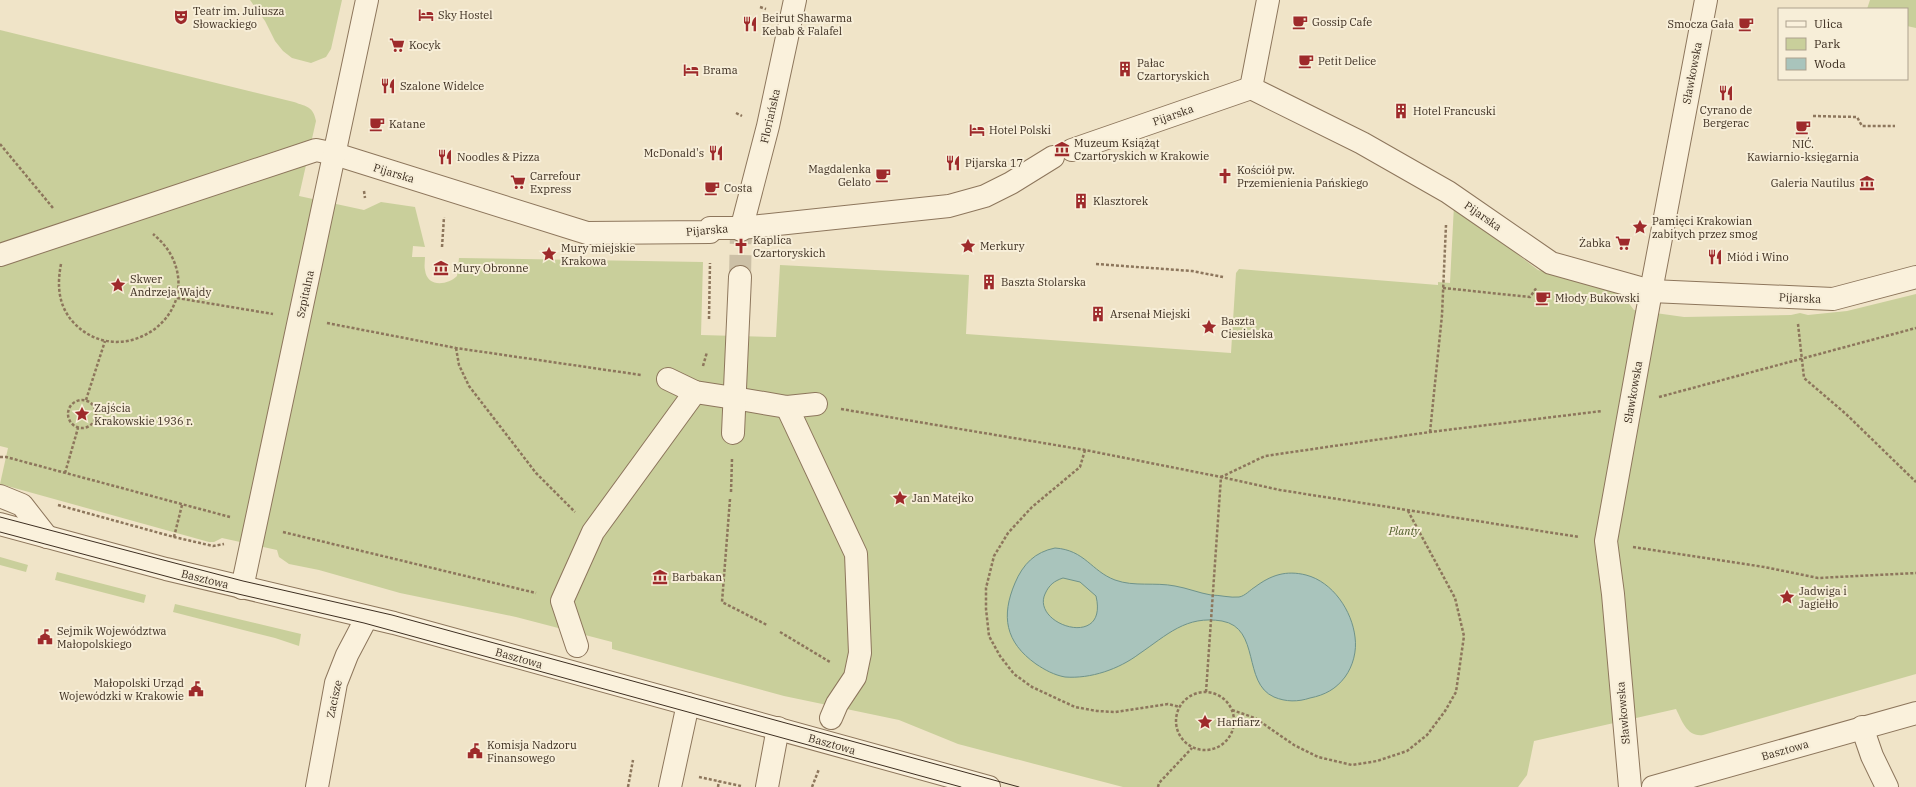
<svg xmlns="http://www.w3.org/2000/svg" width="1916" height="787" font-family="'IBM Plex Serif',serif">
<rect width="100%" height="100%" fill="#f0e4c8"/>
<g fill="#c9cf9b">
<polygon points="250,0 342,0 331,49 326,57 311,63 292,58 283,51 275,41 265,21"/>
<polygon points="1870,0 1916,0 1916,28 1907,26 1907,9 1867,9"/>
<path d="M0,30L294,102C307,107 313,106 316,121L299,196L364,210L381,202L415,207L425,247L413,246L412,257H425C425,261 424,266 425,270C427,288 448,285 457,276L459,258L703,262L701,335L776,337L780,265L969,275L966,334L1231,353L1236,273L1239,269L1438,285V282L1450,283L1454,205L1538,270L1620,292L1634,310L1684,317L1791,315L1800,313L1808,315L1847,311L1916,294V674L1703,735C1687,737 1682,721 1676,709L1534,741L1527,775L1518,787H1123L958,744L899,720L784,696L612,649V642L516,617L400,593L319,570L289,564L279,557L277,550L222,538L214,542H209L0,484L8,448L0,446Z"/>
<polygon points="0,557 28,565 26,572 0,565"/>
<polygon points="57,572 146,595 144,603 55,580"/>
<polygon points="175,604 301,634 299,646 275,638 173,612"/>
</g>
<path fill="#a9c4bc" stroke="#6f938a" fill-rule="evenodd" d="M1055,548C1085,550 1091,571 1115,580C1134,587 1155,582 1175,586C1187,588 1199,593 1211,595C1220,595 1230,598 1239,597C1245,596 1250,590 1255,587C1271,575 1286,570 1306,575C1333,582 1352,611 1355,637C1357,651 1353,666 1345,677C1336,689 1325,695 1310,698C1298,702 1286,702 1274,697C1242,683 1261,628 1222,621C1186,615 1167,635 1139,654C1119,669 1091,679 1065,677C1054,675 1045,670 1036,664C1005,642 1001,616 1015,583C1023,564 1035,552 1055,548ZM1063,578L1080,582L1096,596C1109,650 1031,625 1045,594C1049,585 1054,581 1063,578Z"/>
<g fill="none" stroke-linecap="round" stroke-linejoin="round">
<polyline stroke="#ccc0a6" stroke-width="22" stroke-dasharray="22 11" stroke-linecap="butt" points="740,277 741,230"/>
<g stroke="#8d765c" stroke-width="24">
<g id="pedestrian">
<polyline points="1072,150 1251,88"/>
<polyline points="741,230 768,126 795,0"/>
<polyline points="0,255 316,150 335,154 587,233 710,232 710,228 741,228 949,206 985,196 1011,183 1053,157"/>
<polyline points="1651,291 1706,0"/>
<polyline points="668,379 695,392 734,398 787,407 816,404"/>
<polyline points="787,407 856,554 860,653 855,677 837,704 831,718"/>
<polyline points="733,433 740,277"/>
<polyline points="577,646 562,601 593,532 695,392"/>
</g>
</g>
<g stroke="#8d765c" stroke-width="24">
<g id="minor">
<polyline points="1268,0 1251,88 1362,143 1448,192 1551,263 1651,291 1833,299 1916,277"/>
<polyline points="0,496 22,505 47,537"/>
<polyline points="0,524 166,569 394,623 989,787"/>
<polyline points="242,588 367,0"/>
<polyline points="1862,727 1872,756 1887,787"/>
<polyline points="317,787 336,683 347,655 367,617"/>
<polyline points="670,787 688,704"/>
<polyline points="767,787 778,728"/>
<polyline points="1630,787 1613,594 1606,541 1651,291"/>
<polyline points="1653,787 1916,713"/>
</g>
</g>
<g stroke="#8d765c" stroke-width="2.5" stroke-dasharray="3 2" stroke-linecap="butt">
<polyline points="760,7 766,9"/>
<polyline points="736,113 742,116"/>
<polyline points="1813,116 1857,117 1862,126 1895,126"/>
<polyline points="0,144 53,208"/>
<polyline points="364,191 365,198"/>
<polyline points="442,247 444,217"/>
<polyline points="797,252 804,252"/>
<path d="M61,264C57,285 58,305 73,322C120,373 204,317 171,255C166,246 160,240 153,234"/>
<polyline points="1096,264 1192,271 1223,277"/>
<polyline points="1443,288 1530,297 1537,287"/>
<polyline points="177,298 273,314"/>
<polyline points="709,319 710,263"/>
<polyline points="327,323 456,348 641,375"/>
<polyline points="1798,324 1804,378 1846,414 1916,482"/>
<polyline points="456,348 459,365 469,386 536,473 575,512"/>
<polyline points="703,366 707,352"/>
<polyline points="1659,397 1916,328"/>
<circle cx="82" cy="414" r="14"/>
<polyline points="86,400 105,341"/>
<polyline points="841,409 1085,450 1221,477 1280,490 1579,537"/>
<polyline points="1430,432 1442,315 1446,225"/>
<polyline points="1085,450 1080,467 1032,507 1008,533 994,556 986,588 986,609 989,636 1000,656 1014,674 1032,687 1075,707 1097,711 1115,712 1168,704 1180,707"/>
<polyline points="0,457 6,457 230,517"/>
<polyline points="65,473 78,428"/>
<polyline points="731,492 732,459"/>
<polyline points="730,499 722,602 767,625"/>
<polyline points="58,505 174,537 213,546 224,544"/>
<polyline points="283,532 536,593"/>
<polyline points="174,537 182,505"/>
<polyline points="1633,547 1764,567 1818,578 1916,573"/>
<polyline points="780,632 830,662"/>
<circle cx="1205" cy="721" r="29"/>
<polyline points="1206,692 1221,477 1265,456 1430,432 1602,411"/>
<polyline points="1232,710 1255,718 1294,745 1318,757 1352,765 1377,761 1407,751 1427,735 1445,711 1456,692 1464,636 1455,598 1408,511"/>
<polyline points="699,777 741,786"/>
<polyline points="628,787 633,760"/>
<polyline points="718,787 719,781"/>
<polyline points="812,787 819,769"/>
<polyline points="1158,787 1159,783 1192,748"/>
</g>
<use href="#pedestrian" stroke="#faf1dc" stroke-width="22"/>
<use href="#minor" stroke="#faf1dc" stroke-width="22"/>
<g stroke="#3d2e20" stroke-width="1">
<polyline points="0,517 243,581 392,615 1019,787"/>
<polyline points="0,532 199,585 364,623 961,787"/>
</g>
</g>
<defs>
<g id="hotel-bare" transform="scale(1.2)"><path d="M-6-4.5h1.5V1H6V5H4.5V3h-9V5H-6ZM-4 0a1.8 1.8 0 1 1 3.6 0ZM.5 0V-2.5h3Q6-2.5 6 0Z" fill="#9e2a2b" stroke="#f7eed8" stroke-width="2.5" paint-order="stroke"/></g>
<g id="theatre-bare" transform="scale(1.2)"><path d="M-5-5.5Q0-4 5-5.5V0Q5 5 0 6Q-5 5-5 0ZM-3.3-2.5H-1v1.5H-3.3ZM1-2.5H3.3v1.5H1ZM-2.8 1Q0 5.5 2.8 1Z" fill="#9e2a2b" stroke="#f7eed8" stroke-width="2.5" paint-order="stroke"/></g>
<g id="cafe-bare" transform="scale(1.2)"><path d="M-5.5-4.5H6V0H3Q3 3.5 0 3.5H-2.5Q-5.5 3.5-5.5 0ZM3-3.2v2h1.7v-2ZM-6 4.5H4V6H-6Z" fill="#9e2a2b" stroke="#f7eed8" stroke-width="2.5" paint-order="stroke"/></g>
<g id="restaurant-bare" transform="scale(1.2)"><path d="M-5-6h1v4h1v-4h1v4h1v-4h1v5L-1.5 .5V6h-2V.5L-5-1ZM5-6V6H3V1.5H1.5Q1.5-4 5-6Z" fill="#9e2a2b" stroke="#f7eed8" stroke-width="2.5" paint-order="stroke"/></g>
<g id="supermarket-bare" transform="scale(1.2)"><path d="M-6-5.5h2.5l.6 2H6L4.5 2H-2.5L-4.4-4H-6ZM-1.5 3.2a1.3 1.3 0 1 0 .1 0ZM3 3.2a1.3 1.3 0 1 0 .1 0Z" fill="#9e2a2b" stroke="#f7eed8" stroke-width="2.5" paint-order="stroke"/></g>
<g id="building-bare" transform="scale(1.2)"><path d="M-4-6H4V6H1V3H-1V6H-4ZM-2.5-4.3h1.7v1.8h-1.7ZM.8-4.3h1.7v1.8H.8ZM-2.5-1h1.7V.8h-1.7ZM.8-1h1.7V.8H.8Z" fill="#9e2a2b" stroke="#f7eed8" stroke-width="2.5" paint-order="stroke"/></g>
<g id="museum-bare" transform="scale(1.2)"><path d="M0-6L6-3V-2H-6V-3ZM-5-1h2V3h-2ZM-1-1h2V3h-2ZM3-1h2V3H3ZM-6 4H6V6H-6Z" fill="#9e2a2b" stroke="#f7eed8" stroke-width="2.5" paint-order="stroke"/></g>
<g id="church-bare" transform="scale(1.2)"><path d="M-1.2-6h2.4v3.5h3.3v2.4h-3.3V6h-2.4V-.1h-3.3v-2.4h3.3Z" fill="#9e2a2b" stroke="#f7eed8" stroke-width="2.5" paint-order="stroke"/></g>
<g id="sight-bare" transform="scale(1.2)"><path d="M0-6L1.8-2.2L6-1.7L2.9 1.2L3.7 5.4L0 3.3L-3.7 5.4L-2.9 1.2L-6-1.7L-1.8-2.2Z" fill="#9e2a2b" stroke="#f7eed8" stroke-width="2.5" paint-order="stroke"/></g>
<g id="civic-bare" transform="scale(1.2)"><path d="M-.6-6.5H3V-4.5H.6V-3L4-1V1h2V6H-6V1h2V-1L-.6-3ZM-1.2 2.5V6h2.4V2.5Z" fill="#9e2a2b" stroke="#f7eed8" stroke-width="2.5" paint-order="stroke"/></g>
</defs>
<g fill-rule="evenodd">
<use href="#hotel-bare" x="426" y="15"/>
<use href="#theatre-bare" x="181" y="17"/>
<use href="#cafe-bare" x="1300" y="22"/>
<use href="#restaurant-bare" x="750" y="24"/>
<use href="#cafe-bare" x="1746" y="24"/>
<use href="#supermarket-bare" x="397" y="45"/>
<use href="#cafe-bare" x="1306" y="61"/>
<use href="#building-bare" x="1125" y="69"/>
<use href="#hotel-bare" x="691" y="70"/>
<use href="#restaurant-bare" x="388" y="86"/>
<use href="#restaurant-bare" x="1726" y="93"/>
<use href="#building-bare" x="1401" y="111"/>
<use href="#cafe-bare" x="377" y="124"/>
<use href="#cafe-bare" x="1803" y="127"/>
<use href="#hotel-bare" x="977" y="130"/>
<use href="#museum-bare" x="1062" y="149"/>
<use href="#restaurant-bare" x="716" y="153"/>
<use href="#restaurant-bare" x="445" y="157"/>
<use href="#restaurant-bare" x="953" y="163"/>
<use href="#cafe-bare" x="883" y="175"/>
<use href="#church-bare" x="1225" y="176"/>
<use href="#supermarket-bare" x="518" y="182"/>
<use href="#museum-bare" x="1867" y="183"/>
<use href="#cafe-bare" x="712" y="188"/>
<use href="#building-bare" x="1081" y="201"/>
<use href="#sight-bare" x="1640" y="227"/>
<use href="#supermarket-bare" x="1623" y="243"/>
<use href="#church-bare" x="741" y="246"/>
<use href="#sight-bare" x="968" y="246"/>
<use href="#sight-bare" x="549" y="254"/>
<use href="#restaurant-bare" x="1715" y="257"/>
<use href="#museum-bare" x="441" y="268"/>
<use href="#building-bare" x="989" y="282"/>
<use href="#sight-bare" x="118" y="285"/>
<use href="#cafe-bare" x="1543" y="298"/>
<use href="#building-bare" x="1098" y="314"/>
<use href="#sight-bare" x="1209" y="327"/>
<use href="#sight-bare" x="82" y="414"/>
<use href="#sight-bare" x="900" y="498"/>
<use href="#museum-bare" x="660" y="577"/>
<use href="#sight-bare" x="1787" y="597"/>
<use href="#civic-bare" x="45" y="637"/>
<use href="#civic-bare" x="196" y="689"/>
<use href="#sight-bare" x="1205" y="722"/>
<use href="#civic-bare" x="475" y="751"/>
</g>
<g text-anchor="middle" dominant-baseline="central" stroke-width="4" stroke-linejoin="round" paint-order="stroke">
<g font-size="11" fill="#3d2e20" stroke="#f7eed8" text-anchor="start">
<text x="193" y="11">Teatr im. Juliusza<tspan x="193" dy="13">Słowackiego</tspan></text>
<text x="438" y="15">Sky Hostel</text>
<text x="762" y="18">Beirut Shawarma<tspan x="762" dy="13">Kebab &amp; Falafel</tspan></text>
<text x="1312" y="22">Gossip Cafe</text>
<text x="1734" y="24" text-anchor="end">Smocza Gała</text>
<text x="409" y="45">Kocyk</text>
<text x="1318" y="61">Petit Delice</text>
<text x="1137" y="63">Pałac<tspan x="1137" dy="13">Czartoryskich</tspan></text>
<text x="703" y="70">Brama</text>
<text x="400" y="86">Szalone Widelce</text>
<text x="1726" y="110" text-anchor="middle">Cyrano de<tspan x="1726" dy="13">Bergerac</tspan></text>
<text x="1413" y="111">Hotel Francuski</text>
<text x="389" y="124">Katane</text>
<text x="989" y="130">Hotel Polski</text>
<text x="1074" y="143">Muzeum Książąt<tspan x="1074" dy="13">Czartoryskich w Krakowie</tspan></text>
<text x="1803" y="144" text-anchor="middle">NIĆ.<tspan x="1803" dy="13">Kawiarnio-księgarnia</tspan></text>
<text x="704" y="153" text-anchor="end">McDonald's</text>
<text x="457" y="157">Noodles &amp; Pizza</text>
<text x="965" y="163">Pijarska 17</text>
<text x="871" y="169" text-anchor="end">Magdalenka<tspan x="871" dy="13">Gelato</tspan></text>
<text x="1237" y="170">Kościół pw.<tspan x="1237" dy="13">Przemienienia Pańskiego</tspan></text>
<text x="530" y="176">Carrefour<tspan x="530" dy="13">Express</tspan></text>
<text x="1855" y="183" text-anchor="end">Galeria Nautilus</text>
<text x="724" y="188">Costa</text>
<text x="1093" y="201">Klasztorek</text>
<text x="1652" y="221">Pamięci Krakowian<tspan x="1652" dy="13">zabitych przez smog</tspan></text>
<text x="753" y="240">Kaplica<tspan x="753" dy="13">Czartoryskich</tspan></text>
<text x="1611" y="243" text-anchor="end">Żabka</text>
<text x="980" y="246">Merkury</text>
<text x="561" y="248">Mury miejskie<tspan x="561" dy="13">Krakowa</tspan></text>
<text x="1727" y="257">Miód i Wino</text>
<text x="453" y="268">Mury Obronne</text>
<text x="130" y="279">Skwer<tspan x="130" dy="13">Andrzeja Wajdy</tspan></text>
<text x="1001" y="282">Baszta Stolarska</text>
<text x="1555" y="298">Młody Bukowski</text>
<text x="1110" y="314">Arsenał Miejski</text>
<text x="1221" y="321">Baszta<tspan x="1221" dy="13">Ciesielska</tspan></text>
<text x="94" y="408">Zajścia<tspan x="94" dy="13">Krakowskie 1936 r.</tspan></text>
<text x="912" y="498">Jan Matejko</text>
<text x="672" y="577">Barbakan</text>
<text x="1799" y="591">Jadwiga i<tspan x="1799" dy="13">Jagiełło</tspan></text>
<text x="57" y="631">Sejmik Województwa<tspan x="57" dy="13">Małopolskiego</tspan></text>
<text x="184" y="683" text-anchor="end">Małopolski Urząd<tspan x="184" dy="13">Wojewódzki w Krakowie</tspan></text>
<text x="1217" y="722">Harfiarz</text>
<text x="487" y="745">Komisja Nadzoru<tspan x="487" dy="13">Finansowego</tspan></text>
</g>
<g font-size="11" fill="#3d2e20" stroke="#f7eed8">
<text transform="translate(1692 73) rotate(-79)">Sławkowska</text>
<text transform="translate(1173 115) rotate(-19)">Pijarska</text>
<text transform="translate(770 116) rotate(-77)">Floriańska</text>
<text transform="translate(394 173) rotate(17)">Pijarska</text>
<text transform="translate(1483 216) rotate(35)">Pijarska</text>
<text transform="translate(707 230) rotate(-5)">Pijarska</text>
<text transform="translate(305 294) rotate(-78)">Szpitalna</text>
<text transform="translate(1800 298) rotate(3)">Pijarska</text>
<text transform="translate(1633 392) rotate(-80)">Sławkowska</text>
<text transform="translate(205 579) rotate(14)">Basztowa</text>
<text transform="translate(519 658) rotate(16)">Basztowa</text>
<text transform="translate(334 699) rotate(-78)">Zacisze</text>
<text transform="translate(1623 713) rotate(-95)">Sławkowska</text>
<text transform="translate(832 744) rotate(16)">Basztowa</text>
<text transform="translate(1785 750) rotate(-16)">Basztowa</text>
</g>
<g font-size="11" font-style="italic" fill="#4d5a26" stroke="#f7eed8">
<text x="1404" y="531">Planty</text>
</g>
</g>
<rect x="1778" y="8" width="130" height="72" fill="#f7eed8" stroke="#ada18e"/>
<rect x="1786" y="21" width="20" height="6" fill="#faf1dc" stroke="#ada18e"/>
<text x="1814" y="28" font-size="12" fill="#3d2e20">Ulica</text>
<rect x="1786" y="38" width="20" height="12" fill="#c9cf9b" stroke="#ada18e"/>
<text x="1814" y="48" font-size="12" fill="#3d2e20">Park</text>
<rect x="1786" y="58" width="20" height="12" fill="#a9c4bc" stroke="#ada18e"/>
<text x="1814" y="68" font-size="12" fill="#3d2e20">Woda</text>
</svg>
